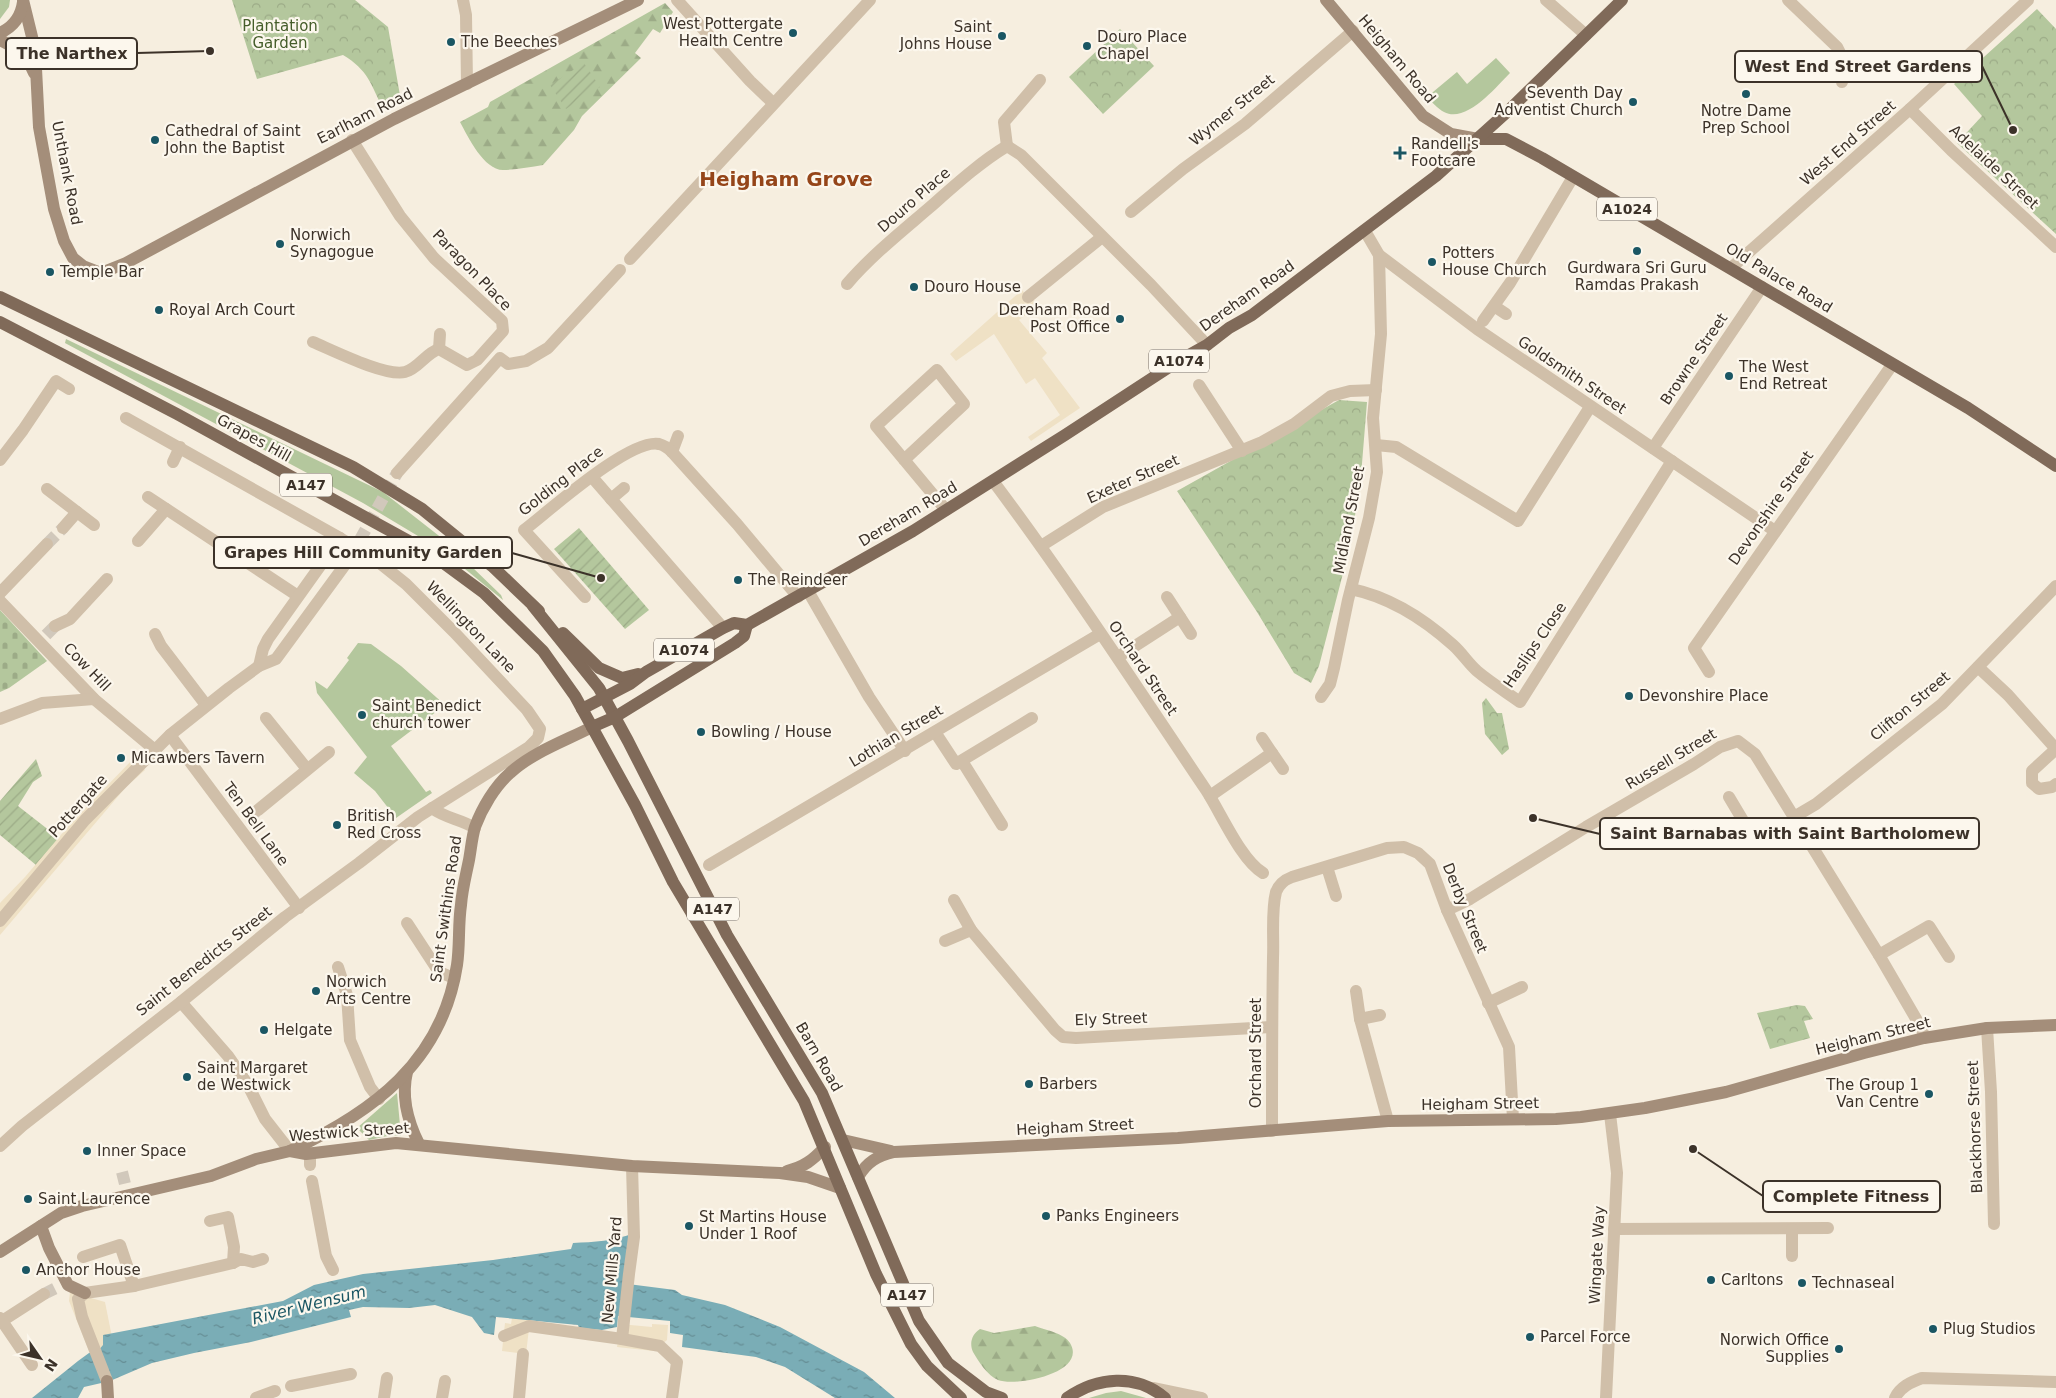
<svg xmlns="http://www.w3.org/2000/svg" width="2056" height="1398" font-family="'DejaVu Sans',sans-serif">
<defs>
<pattern id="forest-firs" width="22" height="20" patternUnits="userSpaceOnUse" patternTransform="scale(1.25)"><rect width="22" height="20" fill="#b4c79d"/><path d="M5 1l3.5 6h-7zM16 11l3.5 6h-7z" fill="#9cab87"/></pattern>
<pattern id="cemetery-stones" width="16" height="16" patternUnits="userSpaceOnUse" patternTransform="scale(1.25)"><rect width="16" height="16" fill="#b4c79d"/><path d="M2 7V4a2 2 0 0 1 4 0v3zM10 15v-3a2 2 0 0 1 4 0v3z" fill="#9cab87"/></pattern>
<pattern id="park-crowns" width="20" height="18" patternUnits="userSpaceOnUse" patternTransform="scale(1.25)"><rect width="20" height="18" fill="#b4c79d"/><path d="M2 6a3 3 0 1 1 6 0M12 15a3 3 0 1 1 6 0" fill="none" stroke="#9cab87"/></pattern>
<pattern id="garden-furrows" width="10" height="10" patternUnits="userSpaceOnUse" patternTransform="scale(1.25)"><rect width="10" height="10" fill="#b4c79d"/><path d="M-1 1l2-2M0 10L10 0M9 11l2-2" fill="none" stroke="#9cab87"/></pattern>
<pattern id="water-ripples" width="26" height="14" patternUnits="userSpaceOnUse" patternTransform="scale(1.25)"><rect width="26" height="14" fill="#7aadb6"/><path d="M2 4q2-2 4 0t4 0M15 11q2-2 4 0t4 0" fill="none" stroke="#658d94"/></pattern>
</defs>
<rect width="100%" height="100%" fill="#f6eedf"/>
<g fill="#b4c79d">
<polygon points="0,0 10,0 9,7 0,19"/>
<path d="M1496,58L1510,73C1496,87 1466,124 1444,112C1438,109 1432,102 1427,97L1457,72L1467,84Z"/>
<polygon points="66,339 383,492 443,539 501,595 503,600 443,551 363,503 65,343"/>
<polygon points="358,643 371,644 401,666 445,705 391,746 426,792 430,790 432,793 396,818 375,791 354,773 367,757 317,693 315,681 327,689 349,660 347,658"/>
<polygon points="397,1093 401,1136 392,1135 369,1140 357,1128"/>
<polygon points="1121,1391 1146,1398 1089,1398 1106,1393"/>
</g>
<g fill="url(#forest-firs)">
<path d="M665,3L673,12L660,33L653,29L635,53L641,58L582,116L574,130L543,165C530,167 516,170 503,170C484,170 468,137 460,122L488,107L490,102Z"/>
<path d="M1035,1326C1045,1330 1064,1333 1070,1343C1088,1373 1016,1387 998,1380C988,1376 978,1361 973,1352C969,1343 972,1334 980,1329L994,1333Z"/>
</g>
<polygon fill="url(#cemetery-stones)" points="0,610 47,661 9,688 0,692"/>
<g fill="url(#park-crowns)">
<path d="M232,0H355L388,27L401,101L383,109C371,84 368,70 343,55L257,79Z"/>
<polygon points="2037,9 2056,29 2056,234 1957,143 1982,116 1954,84"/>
<polygon points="1120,29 1154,66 1103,114 1069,77"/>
<polygon points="1339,400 1367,402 1360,488 1348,554 1319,666 1311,683 1294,673 1257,612 1177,491"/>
<polygon points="1486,698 1497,713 1502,713 1509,749 1502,755 1485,734 1482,703"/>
<polygon points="1797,1005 1805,1006 1813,1019 1804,1021 1810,1038 1770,1049 1757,1013"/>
</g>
<g fill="url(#garden-furrows)">
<polygon points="584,63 600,87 566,109 550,85"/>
<polygon points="579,528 649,610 625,629 554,549"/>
<polygon points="36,759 42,776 33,782 18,806 59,838 36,865 0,835 0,801"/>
</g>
<g fill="#efe1c5">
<polygon points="1022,290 1028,297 1040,304 1019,320 1047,353 1042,358 1080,408 1031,441 1028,437 1060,415 1035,378 1026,384 994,334 956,361 950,354"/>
<polygon points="134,758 145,770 126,787 0,935 0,903 25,877 72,822"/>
<polygon points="70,1292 105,1302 112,1337 105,1349 91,1356 69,1301"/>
<polygon points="512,1318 530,1320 526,1354 502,1351 505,1323 511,1324"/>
<polygon points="620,1324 652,1327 652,1324 668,1325 667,1340 654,1351 617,1347"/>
</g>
<path fill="url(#water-ripples)" d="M634,1233L628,1284L675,1290L682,1295L725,1305L780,1327L864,1372L895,1398H835L785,1367L756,1357L682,1347L683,1335L670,1333V1321L618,1316L617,1327L602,1330L579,1328L578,1325L496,1317L494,1335L484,1333L472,1317L435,1305L409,1308L363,1307L349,1310L351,1317L251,1342L194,1353L152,1363L110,1381L84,1387L78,1398H32L78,1361L89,1353L98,1351L103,1345V1335L283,1301L314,1285L363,1274L493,1260L571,1249L573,1243C594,1242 614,1241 634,1233Z"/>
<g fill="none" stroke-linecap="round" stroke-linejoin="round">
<g stroke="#d1c8bb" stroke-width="12" stroke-dasharray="12 6" stroke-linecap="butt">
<polyline points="47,544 63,528"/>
<polyline points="351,556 397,473"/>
<polyline points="46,635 55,626"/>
<polyline points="247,819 258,810"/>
<polyline points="122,1172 125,1184"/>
<polyline points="44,1294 60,1286"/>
</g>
<g stroke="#d0bfa9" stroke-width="12">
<polyline points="463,0 466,15 467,84"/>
<polyline points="677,0 750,81 773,103"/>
<polyline points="1546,0 1586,35"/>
<polyline points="1788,0 1837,47 1841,55 1842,82"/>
<polyline points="1828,71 1841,67"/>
<polyline points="1910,109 1951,150 2056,247"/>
<polyline points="1007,146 1004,122 1040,80"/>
<polyline points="1131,212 1183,169 1245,124 1353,31"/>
<polyline points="1365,231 1379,255 1477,329 1775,531"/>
<polyline points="630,259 870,0"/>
<polyline points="1731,268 1910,109 2028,0"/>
<path d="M847,284C871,256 901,232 929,208C954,186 979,163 1007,146L1021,155L1151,285L1207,345"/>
<polyline points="1028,297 1102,237"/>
<polyline points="1494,306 1506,314"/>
<polyline points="1483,321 1510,283 1573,177"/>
<path d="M313,342C332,350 386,377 405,372C418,369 426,353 439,349L467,365L477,360L503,331L502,321L434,258L400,216L352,140"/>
<polyline points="439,349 440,334"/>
<polyline points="1199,385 1242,451"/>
<polyline points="1376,445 1396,447 1518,521 1590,407"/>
<polyline points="1653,448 1762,287"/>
<polyline points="672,452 678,436"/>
<polyline points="0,460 23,430 56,381 69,389"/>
<polyline points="904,460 964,404 937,370 876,426 946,510"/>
<polyline points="173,462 180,447"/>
<polyline points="397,473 500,358 508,364 526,361 548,348 620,270"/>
<polyline points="592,477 723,628"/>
<path d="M993,481C1068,581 1136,686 1206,790C1221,813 1241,860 1263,873"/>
<polyline points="47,489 77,512"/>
<polyline points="148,497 298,596"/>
<polyline points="611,499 624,488"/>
<polyline points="63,528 77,512 94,525"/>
<polyline points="138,541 166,509"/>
<polyline points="1041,546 1103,507 1262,442 1294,424 1331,396 1350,391 1376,390"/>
<path d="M1351,589C1390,597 1424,619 1453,645C1462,653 1468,663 1477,671C1490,682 1506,692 1520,702L1672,461"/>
<polyline points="808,591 869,697 905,751"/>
<polyline points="0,593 47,544"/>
<path d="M585,597L524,530C549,511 630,438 659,444C663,445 669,449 672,452L737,524L798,597"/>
<polyline points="1167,597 1180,617"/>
<polyline points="0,601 94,699 155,750"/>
<polyline points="55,626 70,619 107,579"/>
<polyline points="155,634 161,646 206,705"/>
<polyline points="1118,657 1180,617 1191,634"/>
<polyline points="259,666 263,649 268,639 340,538"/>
<polyline points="1978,667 2008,695 2056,749"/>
<polyline points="1709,672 1694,648 1892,365"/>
<polyline points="1321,697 1330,684 1334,668 1348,600 1369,518 1377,472 1373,418 1381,334 1379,255"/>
<polyline points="266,718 307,769"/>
<polyline points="0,719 42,703 94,699"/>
<polyline points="935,732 956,764 1032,718"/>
<polyline points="170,735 299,908"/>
<polyline points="1262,738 1272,753"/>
<polyline points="2056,749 2032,771 2032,783 2039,789 2052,787 2056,784"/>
<polyline points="962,761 1002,825"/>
<polyline points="1210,796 1272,753 1283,769"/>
<polyline points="1729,797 1757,844 1796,821"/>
<path d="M432,808C444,818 461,819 475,828"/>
<polyline points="258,810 329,752"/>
<polyline points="1794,817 1816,804 1942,704 2056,586"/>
<polyline points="709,865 1100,634"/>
<polyline points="1327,867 1336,896"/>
<polyline points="954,900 971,930 1055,1030 1063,1037 1076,1038 1271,1027"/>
<polyline points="1447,910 1470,899 1586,827 1694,764 1720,747 1738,741 1755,754 1879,955 1922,1029 1924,1038"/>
<polyline points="0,921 85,820 170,735 229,688 259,666 276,659 350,558"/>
<polyline points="407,923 439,972 454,978"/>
<polyline points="945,941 971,930"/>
<polyline points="1879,955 1929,926 1949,957"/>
<polyline points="338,967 347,995 350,1040 370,1087 379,1099"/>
<polyline points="1356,991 1360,1019 1388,1121"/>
<polyline points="181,1002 228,1056 248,1085 265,1119 290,1151"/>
<polyline points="1488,1003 1522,987"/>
<polyline points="1360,1019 1380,1015"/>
<polyline points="1987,1028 1991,1092 1994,1224"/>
<path d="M1272,1131C1272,1073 1272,1015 1273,958C1274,937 1271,912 1276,892C1279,884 1284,880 1292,877L1387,848L1404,847L1418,853L1430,864L1447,910L1509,1047L1513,1119"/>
<polyline points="0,1146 22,1126 181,1002 285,917 359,863 418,817 529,747 538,738 540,729 527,710 454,632 406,584 376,560 340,538 126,418"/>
<polyline points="310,1165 310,1153"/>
<polyline points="312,1181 326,1256 333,1270"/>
<polyline points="210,1221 228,1217 234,1247 233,1263"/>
<polyline points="1614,1229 1828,1228"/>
<polyline points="1792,1229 1792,1256"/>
<polyline points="83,1257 120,1245 134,1286"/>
<polyline points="0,1318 2,1321 44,1294"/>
<polyline points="2,1321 32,1365"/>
<polyline points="504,1336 529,1326 622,1339 660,1346 677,1362 672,1398"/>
<polyline points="622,1339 629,1274 634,1237 632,1166"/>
<polyline points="107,1381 82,1317 78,1299 85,1293 134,1286 233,1263 241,1259 253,1262 263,1259"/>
<polyline points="291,1386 351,1374"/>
<polyline points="1154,1388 1202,1398"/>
<polyline points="256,1398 275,1391"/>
<polyline points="384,1398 387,1378"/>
<polyline points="442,1398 445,1381"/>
<polyline points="519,1398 523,1354"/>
<polyline points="1606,1398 1617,1173 1610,1114"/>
<path d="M1895,1398C1900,1387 1911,1382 1922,1378L2056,1382"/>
</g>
<g stroke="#a48e7a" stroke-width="12">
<polyline points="23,0 35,49 39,127 54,209 64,241 73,258 83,266 101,273 126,263 394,119 638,0"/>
<polyline points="1326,0 1423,116 1451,134 1478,139"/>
<path d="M0,33C13,27 21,17 23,2"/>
<path d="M0,40C17,48 27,56 34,73"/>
<path d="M407,1072C401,1097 408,1122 419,1144"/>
<polyline points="843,1140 891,1151"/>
<path d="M290,1151C373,1112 442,1062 457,965C460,945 458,925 461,905C462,890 466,875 469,860C471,849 472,837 475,827C482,808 495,786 510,773C533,752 565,741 592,727"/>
<path d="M787,1171C804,1167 813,1160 825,1147"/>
<path d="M858,1177C867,1162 877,1156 894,1152L1178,1138L1388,1121L1556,1119L1581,1117L1645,1108L1726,1092L1864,1053L1924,1038L1987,1028L2056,1025"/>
<polyline points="41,1226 49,1248 68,1285 85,1293"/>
<polyline points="0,1252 61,1213 82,1206 211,1176 256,1159 290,1151 306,1154 396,1143 632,1166 780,1173 808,1177 840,1188"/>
<polyline points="107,1381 108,1398"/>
</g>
<g stroke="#806a59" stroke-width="12">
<polyline points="1478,139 1506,139 1542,158 1968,408 2056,466"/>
<polyline points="0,297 353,467 422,509 492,566 539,611"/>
<polyline points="0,322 177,414 427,551 484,593 543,651 575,696 635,805 673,882 804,1101 876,1274 911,1344 927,1366 961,1398"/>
<polyline points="533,606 599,688 628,741 727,935 822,1093 919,1321 948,1363 986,1392 1002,1398"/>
<polyline points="563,633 599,668 622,678 638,674"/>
<polyline points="582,709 630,684 646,672 723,628 734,623 747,625 913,531 1065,435 1180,360 1207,345 1229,328 1252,315 1436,176 1508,111 1622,0"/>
<polyline points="592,727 615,717 735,643 744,636 747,625"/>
<path d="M1067,1398C1097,1377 1136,1373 1165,1398"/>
</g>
</g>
<g fill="#1a5663" stroke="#fcf7ed" stroke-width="2">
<circle cx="793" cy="33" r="5"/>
<circle cx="1002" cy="36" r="5"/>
<circle cx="451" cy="42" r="5"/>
<circle cx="1087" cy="46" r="5"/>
<circle cx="1746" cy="94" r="5"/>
<circle cx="1633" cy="102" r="5"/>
<circle cx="155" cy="140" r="5"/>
<path d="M1397.5 145.5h5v5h5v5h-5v5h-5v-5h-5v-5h5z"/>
<circle cx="280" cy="244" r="5"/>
<circle cx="1637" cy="251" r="5"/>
<circle cx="1432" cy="262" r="5"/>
<circle cx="50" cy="272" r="5"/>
<circle cx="914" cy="287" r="5"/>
<circle cx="159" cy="310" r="5"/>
<circle cx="1120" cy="319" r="5"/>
<circle cx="1729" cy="376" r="5"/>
<circle cx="738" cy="580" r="5"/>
<circle cx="1629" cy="696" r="5"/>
<circle cx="362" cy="715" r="5"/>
<circle cx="701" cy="732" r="5"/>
<circle cx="121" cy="758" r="5"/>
<circle cx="337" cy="825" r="5"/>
<circle cx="316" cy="991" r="5"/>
<circle cx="264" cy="1030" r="5"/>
<circle cx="187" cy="1077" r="5"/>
<circle cx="1029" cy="1084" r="5"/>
<circle cx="1929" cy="1094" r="5"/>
<circle cx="87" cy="1151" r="5"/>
<circle cx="28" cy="1199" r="5"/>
<circle cx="1046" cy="1216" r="5"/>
<circle cx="689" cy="1226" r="5"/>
<circle cx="26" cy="1270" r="5"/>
<circle cx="1711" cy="1280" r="5"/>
<circle cx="1802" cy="1283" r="5"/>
<circle cx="1933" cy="1329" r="5"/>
<circle cx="1530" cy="1337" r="5"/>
<circle cx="1839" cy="1349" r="5"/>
</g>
<g text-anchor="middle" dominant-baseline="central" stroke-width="4.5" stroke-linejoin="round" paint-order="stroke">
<g fill="#fcf7ed" stroke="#766d64" stroke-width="1">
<rect x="1597" y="197.5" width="60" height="23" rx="4"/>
<rect x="1149" y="349.5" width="60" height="23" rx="4"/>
<rect x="280" y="473.5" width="52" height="23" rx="4"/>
<rect x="654" y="638.5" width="60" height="23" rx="4"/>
<rect x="687" y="897.5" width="52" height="23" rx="4"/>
<rect x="881" y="1283.5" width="52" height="23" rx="4"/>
</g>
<g font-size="14" font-weight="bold" fill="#3c3229">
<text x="1627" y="209">A1024</text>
<text x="1179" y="361">A1074</text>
<text x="306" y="485">A147</text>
<text x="684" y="650">A1074</text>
<text x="713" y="909">A147</text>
<text x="907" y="1295">A147</text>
</g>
<g font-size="15" fill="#3c3229" stroke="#fcf7ed" text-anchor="start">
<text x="783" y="24" text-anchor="end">West Pottergate<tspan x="783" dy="17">Health Centre</tspan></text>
<text x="992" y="27" text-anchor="end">Saint<tspan x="992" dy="17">Johns House</tspan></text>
<text x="1097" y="37">Douro Place<tspan x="1097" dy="17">Chapel</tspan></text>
<text x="461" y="42">The Beeches</text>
<text x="1623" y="93" text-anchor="end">Seventh Day<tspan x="1623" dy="17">Adventist Church</tspan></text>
<text x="1746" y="111" text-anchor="middle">Notre Dame<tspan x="1746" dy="17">Prep School</tspan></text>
<text x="165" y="131">Cathedral of Saint<tspan x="165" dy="17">John the Baptist</tspan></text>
<text x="1411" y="144">Randell's<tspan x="1411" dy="17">Footcare</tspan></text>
<text x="290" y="235">Norwich<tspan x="290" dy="17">Synagogue</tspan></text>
<text x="1442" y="253">Potters<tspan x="1442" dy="17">House Church</tspan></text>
<text x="1637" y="268" text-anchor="middle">Gurdwara Sri Guru<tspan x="1637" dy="17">Ramdas Prakash</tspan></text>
<text x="60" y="272">Temple Bar</text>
<text x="924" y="287">Douro House</text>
<text x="169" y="310">Royal Arch Court</text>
<text x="1110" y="310" text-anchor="end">Dereham Road<tspan x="1110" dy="17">Post Office</tspan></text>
<text x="1739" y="367">The West<tspan x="1739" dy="17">End Retreat</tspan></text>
<text x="748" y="580">The Reindeer</text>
<text x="1639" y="696">Devonshire Place</text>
<text x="372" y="706">Saint Benedict<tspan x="372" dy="17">church tower</tspan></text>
<text x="711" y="732">Bowling / House</text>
<text x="131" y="758">Micawbers Tavern</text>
<text x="347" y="816">British<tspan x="347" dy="17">Red Cross</tspan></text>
<text x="326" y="982">Norwich<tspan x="326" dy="17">Arts Centre</tspan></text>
<text x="274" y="1030">Helgate</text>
<text x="197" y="1068">Saint Margaret<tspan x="197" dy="17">de Westwick</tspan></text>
<text x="1039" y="1084">Barbers</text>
<text x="1919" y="1085" text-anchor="end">The Group 1<tspan x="1919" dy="17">Van Centre</tspan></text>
<text x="97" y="1151">Inner Space</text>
<text x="38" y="1199">Saint Laurence</text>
<text x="1056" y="1216">Panks Engineers</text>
<text x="699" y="1217">St Martins House<tspan x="699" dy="17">Under 1 Roof</tspan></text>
<text x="36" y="1270">Anchor House</text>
<text x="1721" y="1280">Carltons</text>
<text x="1812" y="1283">Technaseal</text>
<text x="1943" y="1329">Plug Studios</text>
<text x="1540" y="1337">Parcel Force</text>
<text x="1829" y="1340" text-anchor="end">Norwich Office<tspan x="1829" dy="17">Supplies</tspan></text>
</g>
<g font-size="15" fill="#455d2a" stroke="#fcf7ed">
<text x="280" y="26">Plantation<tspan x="280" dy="17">Garden</tspan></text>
</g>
<g font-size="15" fill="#3c3229" stroke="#fcf7ed">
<text transform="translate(1397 59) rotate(50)">Heigham Road</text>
<text transform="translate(1232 110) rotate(-39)">Wymer Street</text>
<text transform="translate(365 116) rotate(-27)">Earlham Road</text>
<text transform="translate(1848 143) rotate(-41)">West End Street</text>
<text transform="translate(1994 167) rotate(43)">Adelaide Street</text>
<text transform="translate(67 173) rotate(79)">Unthank Road</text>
<text transform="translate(914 200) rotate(-41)">Douro Place</text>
<text transform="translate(472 270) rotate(46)">Paragon Place</text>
<text transform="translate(1779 278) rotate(31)">Old Palace Road</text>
<text transform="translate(1247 296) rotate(-35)">Dereham Road</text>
<text transform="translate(1694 359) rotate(-56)">Browne Street</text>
<text transform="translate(1572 375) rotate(34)">Goldsmith Street</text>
<text transform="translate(254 438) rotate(29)">Grapes Hill</text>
<text transform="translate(1133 479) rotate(-24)">Exeter Street</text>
<text transform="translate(561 481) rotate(-38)">Golding Place</text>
<text transform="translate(1771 508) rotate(-55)">Devonshire Street</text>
<text transform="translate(908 514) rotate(-31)">Dereham Road</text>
<text transform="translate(1349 520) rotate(-79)">Midland Street</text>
<text transform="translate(471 627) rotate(46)">Wellington Lane</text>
<text transform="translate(1535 645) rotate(-56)">Haslips Close</text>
<text transform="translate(87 667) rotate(46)">Cow Hill</text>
<text transform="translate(1143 668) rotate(56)">Orchard Street</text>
<text transform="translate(1910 706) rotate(-40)">Clifton Street</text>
<text transform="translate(896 736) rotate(-31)">Lothian Street</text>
<text transform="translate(1671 759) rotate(-31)">Russell Street</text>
<text transform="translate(78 806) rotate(-48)">Pottergate</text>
<text transform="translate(256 824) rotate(54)">Ten Bell Lane</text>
<text transform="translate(1465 908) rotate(68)">Derby Street</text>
<text transform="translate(446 909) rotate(-82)">Saint Swithins Road</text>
<text transform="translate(204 961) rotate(-38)">Saint Benedicts Street</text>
<text transform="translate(1111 1019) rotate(-2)">Ely Street</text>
<text transform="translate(1873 1036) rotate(-14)">Heigham Street</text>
<text transform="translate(1256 1053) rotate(-90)">Orchard Street</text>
<text transform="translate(819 1057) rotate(60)">Barn Road</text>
<text transform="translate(1480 1104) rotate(-1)">Heigham Street</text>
<text transform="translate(1075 1127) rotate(-3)">Heigham Street</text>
<text transform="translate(1975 1127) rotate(-92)">Blackhorse Street</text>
<text transform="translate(349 1132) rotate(-4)">Westwick Street</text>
<text transform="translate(1597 1255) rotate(-87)">Wingate Way</text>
<text transform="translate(612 1270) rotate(-85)">New Mills Yard</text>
</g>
<g font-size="16" font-style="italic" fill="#1a5663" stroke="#fcf7ed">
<text transform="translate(309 1305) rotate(-14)">River Wensum</text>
</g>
<g font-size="20" font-weight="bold" fill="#954519" stroke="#fcf7ed">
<text x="786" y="179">Heigham Grove</text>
</g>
</g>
<path fill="none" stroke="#3c3229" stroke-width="2" d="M210 51L137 53M2013 130L1982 66M601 578L512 553M1533 818L1600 834M1693 1149L1763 1196"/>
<g fill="#3c3229" stroke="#fcf7ed" stroke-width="2">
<circle cx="210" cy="51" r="5"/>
<circle cx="2013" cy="130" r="5"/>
<circle cx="601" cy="578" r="5"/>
<circle cx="1533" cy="818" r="5"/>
<circle cx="1693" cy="1149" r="5"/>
</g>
<g fill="#fcf7ed" stroke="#3c3229" stroke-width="2">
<rect x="6" y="38" width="131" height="31" rx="5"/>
<rect x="1735" y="51" width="247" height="31" rx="5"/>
<rect x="214" y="537" width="298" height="31" rx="5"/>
<rect x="1600" y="818" width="379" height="31" rx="5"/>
<rect x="1763" y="1181" width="177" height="31" rx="5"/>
</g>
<g font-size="16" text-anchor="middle" font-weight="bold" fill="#3c3229">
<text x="72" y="59">The Narthex</text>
<text x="1858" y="72">West End Street Gardens</text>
<text x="363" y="558">Grapes Hill Community Garden</text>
<text x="1790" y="839">Saint Barnabas with Saint Bartholomew</text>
<text x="1851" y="1202">Complete Fitness</text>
</g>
<g transform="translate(40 1358) rotate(124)" stroke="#fcf7ed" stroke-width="4" paint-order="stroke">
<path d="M0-4L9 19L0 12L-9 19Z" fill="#3c3229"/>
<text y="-8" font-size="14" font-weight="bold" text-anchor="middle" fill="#3c3229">N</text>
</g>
</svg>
